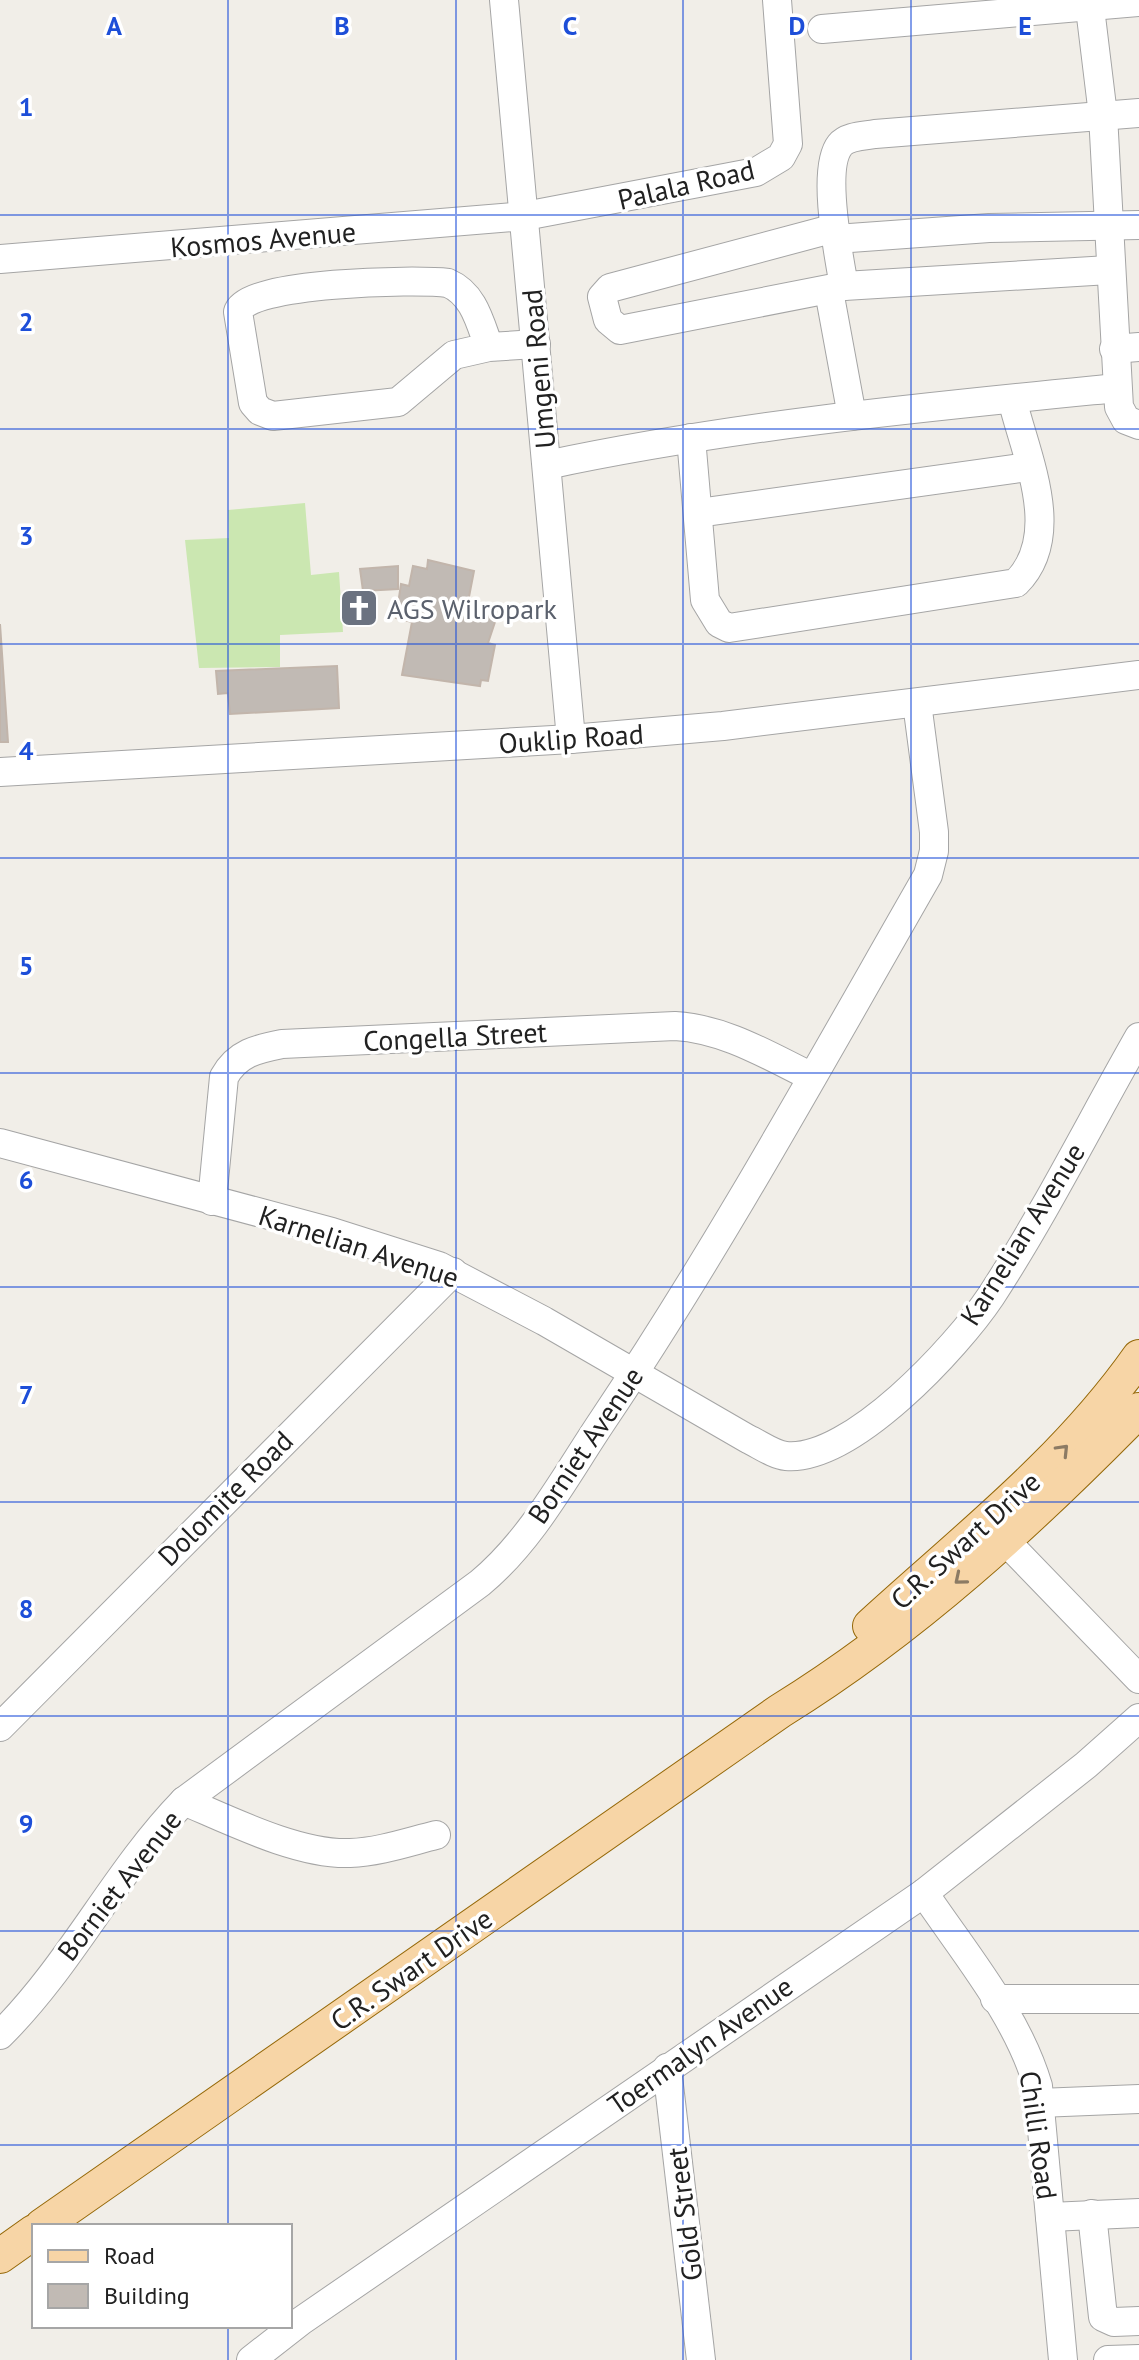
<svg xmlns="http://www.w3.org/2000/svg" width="1139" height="2360" font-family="'PT Sans',sans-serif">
<rect width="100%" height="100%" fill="#f1eee8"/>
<polygon fill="#cbe7b1" points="305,503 311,575 339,572 343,632 280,635 280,667 199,668 185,540 229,538 228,510"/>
<g fill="#c1bab4" stroke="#c2b5ab" stroke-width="2">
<polygon points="428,560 474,571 468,602 484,605 482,613 497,616 488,643 495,645 488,681 481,680 480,686 402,675 412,622 396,618 401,584 409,586 413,566 427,569"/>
<polygon points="398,566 398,589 363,591 360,569"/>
<polygon points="0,624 8,742 0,742"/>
<polygon points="337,666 339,708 230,714 228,693 218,694 216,671"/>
</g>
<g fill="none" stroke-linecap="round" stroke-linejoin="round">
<g stroke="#a5a5a5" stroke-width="30">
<g id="minor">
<polyline points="504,0 571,739"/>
<polyline points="1089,0 1103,115 1119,407 1126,420 1139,425"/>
<polyline points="822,29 1139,2"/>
<polyline points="835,228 610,288 602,297 608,320 620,330 844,286 1109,270"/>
<polyline points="836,239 989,228 1139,225"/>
<polyline points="0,259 525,216 756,172 781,157 788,144 777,0"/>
<path d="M844,286C839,257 821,169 840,145C847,136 864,136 875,134L1139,113"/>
<polyline points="829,291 852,416"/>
<path d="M489,347C480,323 474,294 448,283C417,279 245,282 238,312L253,403L260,411L273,416L398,402L454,355L489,347L536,344"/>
<polyline points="1114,349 1139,347"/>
<path d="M691,438L705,600L719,623L729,628L1016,583C1064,535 1026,457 1012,399"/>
<path d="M547,465C735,425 926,407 1117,388"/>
<polyline points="698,513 1028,467"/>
<polyline points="0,772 571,739 723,726 1139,675"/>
<path d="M0,1143L332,1232L439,1266L544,1321L748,1439C759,1444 774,1455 786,1456C851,1462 957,1347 991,1296C1045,1213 1090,1123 1139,1037"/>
<path d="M212,1201L224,1077C237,1053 257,1049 282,1044L675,1026C725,1029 767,1055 812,1077"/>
<polyline points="989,1524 1139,1679"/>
<polyline points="0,1727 453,1272"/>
<path d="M184,1801C231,1821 299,1855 350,1853C379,1852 408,1842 436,1835"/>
<path d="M924,1893C965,1954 1017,2015 1038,2086L1063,2360"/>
<polyline points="995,1999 1139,1999"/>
<path d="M0,2035C71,1965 115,1872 184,1801L480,1583C532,1540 566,1475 603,1420C721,1244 823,1058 928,875L934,851V832L917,703"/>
<polyline points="667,2068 701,2360"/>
<polyline points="1039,2103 1139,2099"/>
<polyline points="1092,2214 1103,2317 1114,2322 1139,2321"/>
<polyline points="1050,2217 1139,2213"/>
<polyline points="251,2360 301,2321 924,1893 1086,1765 1139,1718"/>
<polyline points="1108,2360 1139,2359"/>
</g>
</g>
<g stroke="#956808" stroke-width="36">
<g id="major">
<path d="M870,1626C964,1540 1065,1462 1139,1357"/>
<path d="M42,2226L780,1711C914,1628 1029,1522 1139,1410"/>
<polyline points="0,2256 34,2232"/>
</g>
</g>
<use href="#minor" stroke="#fff" stroke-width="28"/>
<use href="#major" stroke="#f7d5a6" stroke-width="34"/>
</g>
<defs><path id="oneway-chevron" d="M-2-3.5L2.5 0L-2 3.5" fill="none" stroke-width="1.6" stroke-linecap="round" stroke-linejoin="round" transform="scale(2)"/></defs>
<g stroke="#8c7b64">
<use href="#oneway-chevron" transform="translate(1063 1450) rotate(-46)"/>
<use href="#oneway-chevron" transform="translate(960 1579) rotate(140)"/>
</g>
<path fill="none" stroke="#1d4ed8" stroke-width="2" stroke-opacity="0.55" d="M228,0V2226M456,0V2360M683,0V2360M911,0V2360M0,215H1139M0,429H1139M0,644H1139M0,858H1139M0,1073H1139M0,1287H1139M0,1502H1139M0,1716H1139M0,1931H1139M0,2145H1139M228,2326V2360"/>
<defs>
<g id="church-square" transform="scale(2)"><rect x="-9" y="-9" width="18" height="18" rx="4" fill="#6b7280" stroke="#fff"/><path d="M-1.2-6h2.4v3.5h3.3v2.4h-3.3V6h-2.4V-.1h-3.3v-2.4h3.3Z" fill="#fff"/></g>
</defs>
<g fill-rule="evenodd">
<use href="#church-square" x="359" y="608"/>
</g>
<g text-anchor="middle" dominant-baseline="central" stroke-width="7" stroke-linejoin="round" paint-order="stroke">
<g font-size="28" fill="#212121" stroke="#fff">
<text transform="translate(686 184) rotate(-13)">Palala Road</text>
<text transform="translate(263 239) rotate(-5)">Kosmos Avenue</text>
<text transform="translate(538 369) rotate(-95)">Umgeni Road</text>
<text transform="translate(571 738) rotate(-4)">Ouklip Road</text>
<text transform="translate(455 1036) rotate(-3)">Congella Street</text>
<text transform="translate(1022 1234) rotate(-58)">Karnelian Avenue</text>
<text transform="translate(359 1246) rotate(18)">Karnelian Avenue</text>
<text transform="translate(585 1445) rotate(-56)">Borniet Avenue</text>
<text transform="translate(225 1498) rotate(-45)">Dolomite Road</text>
<text transform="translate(965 1540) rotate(-42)">C.R. Swart Drive</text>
<text transform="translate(119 1885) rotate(-52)">Borniet Avenue</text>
<text transform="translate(411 1969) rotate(-35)">C.R. Swart Drive</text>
<text transform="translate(700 2045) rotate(-35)">Toermalyn Avenue</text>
<text transform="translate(1039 2135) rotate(82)">Chilli Road</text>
<text transform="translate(684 2214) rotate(-97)">Gold Street</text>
</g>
<g font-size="28" fill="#5b616d" stroke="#fff" text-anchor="start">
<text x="387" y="608">AGS Wilropark</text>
</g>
</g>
<g font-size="26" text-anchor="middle" font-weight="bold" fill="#1d4ed8" stroke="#fff" stroke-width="7" stroke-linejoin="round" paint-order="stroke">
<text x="114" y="35">A</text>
<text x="342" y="35">B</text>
<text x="570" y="35">C</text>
<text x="797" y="35">D</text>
<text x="1025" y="35">E</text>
<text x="26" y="116">1</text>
<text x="26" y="331">2</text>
<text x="26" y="545">3</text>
<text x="26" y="760">4</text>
<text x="26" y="975">5</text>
<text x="26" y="1189">6</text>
<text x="26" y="1404">7</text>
<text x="26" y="1618">8</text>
<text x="26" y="1833">9</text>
</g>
<rect x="32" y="2224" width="260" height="104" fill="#ffffff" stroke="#a6a6a6" stroke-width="2"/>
<rect x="48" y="2250" width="40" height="12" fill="#f7d5a6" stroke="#a6a6a6" stroke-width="2"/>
<text x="104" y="2264" font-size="24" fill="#212121">Road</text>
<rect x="48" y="2284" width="40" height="24" fill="#c1bab4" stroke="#a6a6a6" stroke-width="2"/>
<text x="104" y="2304" font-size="24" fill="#212121">Building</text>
</svg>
